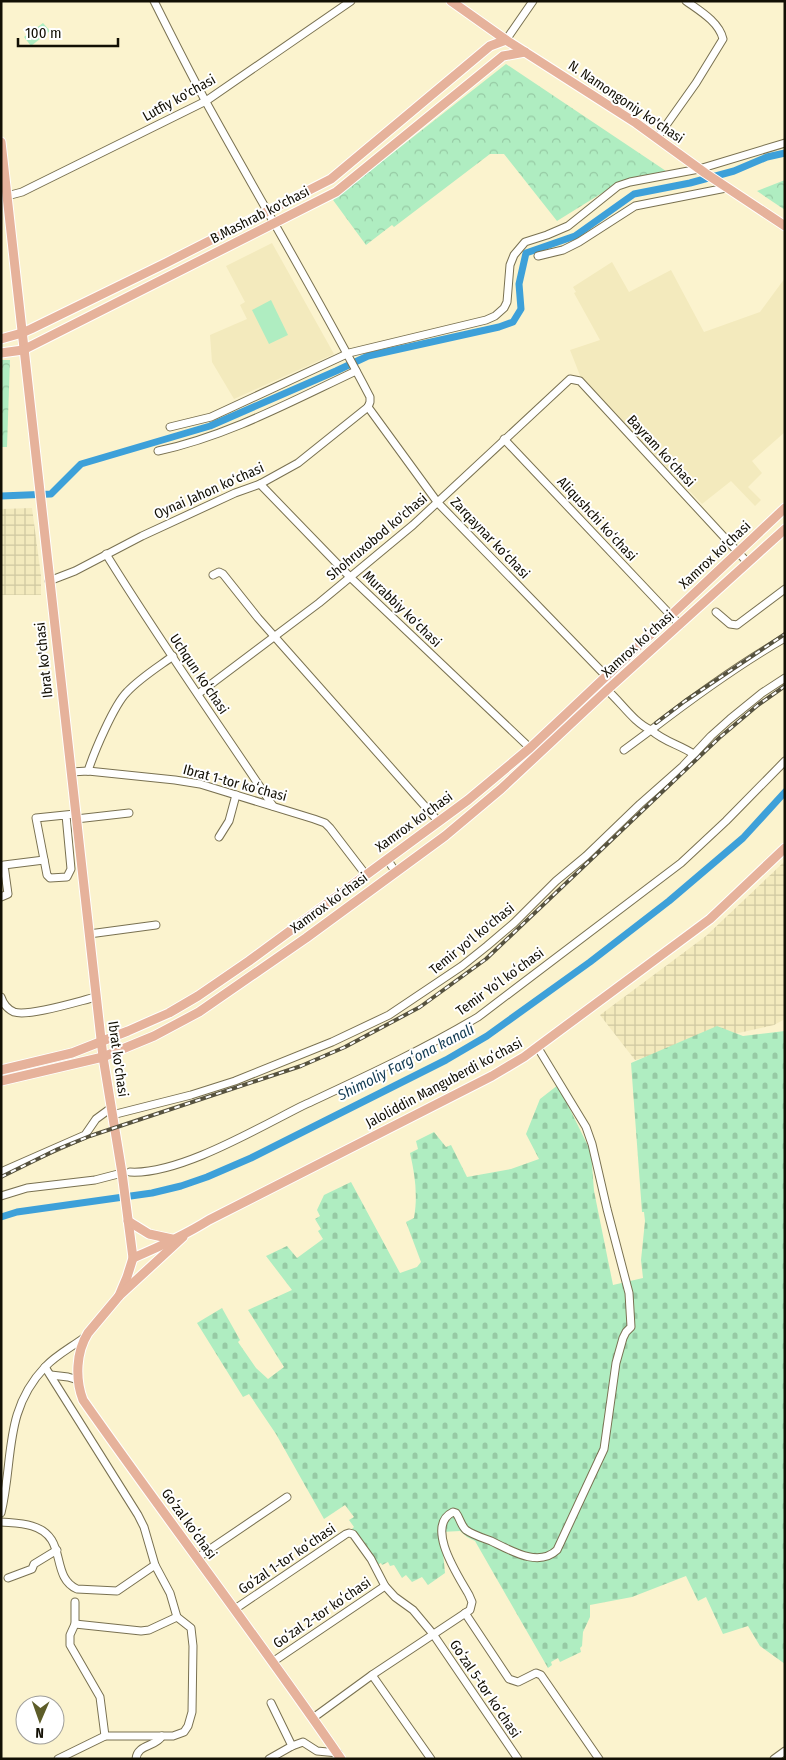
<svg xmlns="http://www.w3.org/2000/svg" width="786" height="1760" font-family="'Fira Sans Condensed',sans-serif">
<defs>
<pattern id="industrial-grid" width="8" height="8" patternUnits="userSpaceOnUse" patternTransform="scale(1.25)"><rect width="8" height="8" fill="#f3eabd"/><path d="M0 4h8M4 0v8" fill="none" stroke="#cfc8a1"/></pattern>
<pattern id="cemetery-stones" width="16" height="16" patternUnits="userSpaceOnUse" patternTransform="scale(1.25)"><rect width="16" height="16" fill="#afedc1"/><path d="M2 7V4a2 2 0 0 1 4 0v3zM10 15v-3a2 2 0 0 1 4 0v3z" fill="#96caa4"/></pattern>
<pattern id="park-crowns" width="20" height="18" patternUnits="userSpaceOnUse" patternTransform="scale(1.25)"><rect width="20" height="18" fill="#afedc1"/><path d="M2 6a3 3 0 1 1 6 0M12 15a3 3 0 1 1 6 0" fill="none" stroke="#96caa4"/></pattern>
</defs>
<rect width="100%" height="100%" fill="#fbf3ce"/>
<g fill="#f3eabd">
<polygon points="272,243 334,354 234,399 212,362 210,335 247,319 240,305 245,302 226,266"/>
<polygon points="612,262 629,292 671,270 704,332 760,312 785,278 785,432 752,461 762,473 748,487 761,500 755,506 731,481 702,504 581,378 570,350 600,340 574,293 576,292 573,287"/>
</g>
<g fill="url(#industrial-grid)">
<polygon points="32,508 41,576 41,595 1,595 1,509"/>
<polygon points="785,861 785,1019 774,1025 708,1040 635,1060 600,1015 706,936"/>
</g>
<path fill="url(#cemetery-stones)" d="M717,1026L743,1036L785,1031V1664L760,1646L748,1626L723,1634L706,1597L698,1601L686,1576L632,1597L590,1605V1617L583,1632L582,1646L580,1648L581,1652L560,1662L558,1658L551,1662L552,1665L548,1668L475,1541L467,1537L460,1531L441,1532L445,1573L428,1585L422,1577L412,1582L406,1575L402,1578L394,1565L390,1566L388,1562L382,1565L381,1563L377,1565L352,1529L354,1527L349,1520L354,1517L345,1505L324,1519L276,1434L249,1394L243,1397L197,1323L222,1308L240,1340L238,1342L256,1368L268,1379L284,1367L248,1310L292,1290L266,1256L287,1246L297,1258L323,1239L318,1231L321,1229L315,1219L320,1216L317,1210L324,1195L351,1182L400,1273L417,1267L421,1262L406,1222L414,1218C418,1195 415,1175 410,1153L418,1149L416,1141L434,1132L446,1147L451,1145L467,1177L511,1169L539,1159L526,1134L540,1099L558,1085L591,1152L594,1191L613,1285L643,1278L641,1260L645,1221L644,1212H642L631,1063Z"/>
<g fill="url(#park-crowns)">
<polygon points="506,64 666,171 623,180 557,221 504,154 490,154 394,227 392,225 366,245 333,200"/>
<polygon points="785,180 785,210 757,191"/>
<polygon points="1,360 10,360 7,447 1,447"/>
</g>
<g fill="#afedc1">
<polygon points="43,23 50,31 31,46 24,37"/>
<polygon points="271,300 288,335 269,344 252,310"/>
</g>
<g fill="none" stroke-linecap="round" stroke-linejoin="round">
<g stroke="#3da0d9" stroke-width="7">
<polyline points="1,496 51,494 81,464 210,426 336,371 368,356 499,327 513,322 521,309 519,284 526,253 575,236 634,194 690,183 734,171 767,157 785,153"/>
<polyline points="1,1217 17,1212 152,1193 181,1186 207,1177 251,1158 446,1060 487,1036 590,962 669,901 743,838 785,792"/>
</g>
<g stroke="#797151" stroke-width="9">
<g id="minor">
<path d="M154,1C171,35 188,69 206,102C260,200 318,297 370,397V402L368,407"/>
<polyline points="506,40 533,1"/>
<path d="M657,138L696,83L723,39C719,22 700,11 686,1"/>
<polyline points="7,196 22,192 32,187 206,101 351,1"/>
<polyline points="538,256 563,250 579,242 635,206 726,188"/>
<path d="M368,407L438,503L606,676L607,690C621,702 634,723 651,730C694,697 738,665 785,638"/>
<polyline points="170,427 211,417 349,353 486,320 495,316 504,308 507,302 510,265 514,255 525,242 547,235 568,226 618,186 630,182 699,169 785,143"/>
<polyline points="504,439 680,625"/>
<path d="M158,451C228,436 292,401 356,371"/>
<polyline points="260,484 350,577 530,748"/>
<path d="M106,554C159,640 217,722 273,806"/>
<polyline points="213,575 219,572 223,574 258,618 438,821"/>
<polyline points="49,581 75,571 142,536 235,493 260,484 298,463 368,407"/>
<polyline points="716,612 730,624 737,625 785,589"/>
<polyline points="198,694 319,603 413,525 570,379 580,381 748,563"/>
<path d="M624,750L651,730C666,743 679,744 695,755"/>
<path d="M88,771C94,752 114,705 127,692C140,678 158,667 173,656"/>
<polyline points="71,772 88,771 175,780 200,784 314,819 325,823 330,828 366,875"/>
<polyline points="66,815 71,869 67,877 50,878 47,875 36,818 75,814"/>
<polyline points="76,819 129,813"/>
<polyline points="219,837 229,821 236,795"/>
<polyline points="387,859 395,871"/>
<polyline points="1,897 8,894 4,865 44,860"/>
<polyline points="89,934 156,925"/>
<path d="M1,997C3,1003 7,1009 14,1012C29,1017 79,1001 96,997"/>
<polyline points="112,1115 191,1095 235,1081 332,1042 389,1015 462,966 487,946 514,923 556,881 586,856 640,804 683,766 711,736 730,719 762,693 785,678"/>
<polyline points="1,1172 85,1135 96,1119 111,1108"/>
<path d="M130,1172C179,1175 258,1128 302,1106C362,1078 421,1051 478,1017L681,863L726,821L785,761"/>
<polyline points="1,1196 27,1188 95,1180 122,1173"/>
<polyline points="45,1367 138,1515 144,1527 155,1565 170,1593 177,1617 191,1628 193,1646 192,1712 188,1726 184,1732 173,1736 105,1736 58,1759"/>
<polyline points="51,1375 68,1377 78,1380"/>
<path d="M1,1513C14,1460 3,1411 45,1367C56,1355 72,1347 85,1337"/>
<path d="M1,1522C12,1523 22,1523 32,1526C69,1537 49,1576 77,1589L117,1591L155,1565"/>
<polyline points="197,1558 287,1497"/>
<polyline points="8,1578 32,1569 34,1564 57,1550"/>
<polyline points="75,1602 75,1624 70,1635 70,1645 100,1697 105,1736"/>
<polyline points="235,1609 346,1534 349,1533 353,1534 371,1559 385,1586 395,1597 413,1610 433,1634 518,1759"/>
<polyline points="465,1613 509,1679 518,1682 536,1673 541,1675 599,1759"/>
<polyline points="75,1624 141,1631 149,1630 177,1617"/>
<polyline points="274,1661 385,1586"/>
<polyline points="372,1675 431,1759"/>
<polyline points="271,1703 292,1746"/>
<path d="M313,1718L372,1675L470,1610L472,1602L469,1595C459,1577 424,1526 453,1512L456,1513C460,1518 461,1526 466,1530C473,1535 483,1538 491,1541C510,1550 538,1568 557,1550L604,1449L616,1363L623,1338L626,1332L631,1327L629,1293L607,1209L592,1144L586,1127L538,1048"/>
<path d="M136,1759C137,1744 156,1747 162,1736"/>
<polyline points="269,1759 292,1746 303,1742 317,1751 338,1753"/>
<polyline points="774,1759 785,1751"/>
</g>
</g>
<g stroke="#fff" stroke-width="11">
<g id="major">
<polyline points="451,1 506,40 636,123 705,173 785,226"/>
<polyline points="1,142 103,1057 122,1173 133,1258 127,1277 119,1296"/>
<polyline points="1,339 22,333 31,329 166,263 331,179 490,46 506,40"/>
<polyline points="1,353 23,350 336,192 503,56 525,52"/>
<polyline points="1,1070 72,1053 128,1031 169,1013 198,996 249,961 468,800 530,748 785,508"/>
<polyline points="1,1081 103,1057 154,1036 199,1012 306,938 445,836 501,789 607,690 785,529"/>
<polyline points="128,1221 149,1234 172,1239"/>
<path d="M183,1237L119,1296L88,1333C76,1352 75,1379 83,1400C168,1521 258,1638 341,1759"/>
<path d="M133,1258C159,1247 185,1235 209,1220L492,1076L524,1057L710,919L785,848"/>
</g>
</g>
<use href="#minor" stroke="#fff" stroke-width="7"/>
<use href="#major" stroke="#e6b29b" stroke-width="9"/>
<g stroke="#56523f" stroke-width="4">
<g id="rail">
<polyline points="656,723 685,701 785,634"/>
<polyline points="1,1177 58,1149 90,1136 301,1066 345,1047 420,1007 486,959 719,738 758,705 785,686"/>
</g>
</g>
<use href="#rail" stroke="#fff" stroke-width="2" stroke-dasharray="5.5" stroke-linecap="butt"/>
</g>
<g text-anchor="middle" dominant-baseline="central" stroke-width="4" stroke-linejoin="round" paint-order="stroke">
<g font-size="14" fill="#120f04" stroke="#fff">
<text transform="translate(179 98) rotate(-29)">Lutfiy ko'chasi</text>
<text transform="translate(626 102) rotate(34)">N. Namongoniy ko'chasi</text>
<text transform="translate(260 215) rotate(-27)">B.Mashrab ko'chasi</text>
<text transform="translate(661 451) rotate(47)">Bayram ko‘chasi</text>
<text transform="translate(209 491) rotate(-24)">Oynai Jahon ko‘chasi</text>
<text transform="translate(597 519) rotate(47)">Aliqushchi ko‘chasi</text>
<text transform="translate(377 537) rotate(-40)">Shohruxobod ko'chasi</text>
<text transform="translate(490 538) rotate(46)">Zarqaynar ko‘chasi</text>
<text transform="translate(715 555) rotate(-43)">Xamrox ko'chasi</text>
<text transform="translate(402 609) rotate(44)">Murabbiy ko‘chasi</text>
<text transform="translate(638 644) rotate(-42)">Xamrox koʻchasi</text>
<text transform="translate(44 660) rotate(-96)">Ibrat ko'chasi</text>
<text transform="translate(199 674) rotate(56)">Uchqun koʻchasi</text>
<text transform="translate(235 783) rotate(15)">Ibrat 1-tor koʻchasi</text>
<text transform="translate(414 822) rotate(-36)">Xamrox ko'chasi</text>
<text transform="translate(329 903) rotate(-36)">Xamrox koʻchasi</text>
<text transform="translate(472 939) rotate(-39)">Temir yo'l ko'chasi</text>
<text transform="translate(500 982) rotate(-36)">Temir Yoʻl koʻchasi</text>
<text transform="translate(118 1059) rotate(82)">Ibrat ko'chasi</text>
<text transform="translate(444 1083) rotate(-28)">Jaloliddin Manguberdi koʻchasi</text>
<text transform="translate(189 1524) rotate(54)">Goʻzal koʻchasi</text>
<text transform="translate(287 1559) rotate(-34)">Goʻzal 1-tor koʻchasi</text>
<text transform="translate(322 1613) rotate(-34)">Goʻzal 2-tor koʻchasi</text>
<text transform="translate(485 1689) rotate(56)">Goʻzal 5-tor koʻchasi</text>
</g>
<g font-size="15" font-style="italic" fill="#123b53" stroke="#fff">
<text transform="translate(406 1062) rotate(-27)">Shimoliy Fargʻona kanali</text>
</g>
</g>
<rect width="786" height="1760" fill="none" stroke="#120f04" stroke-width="5"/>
<g transform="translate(40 1720) rotate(182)"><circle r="24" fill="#ffffff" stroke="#a09f9b"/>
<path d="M0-4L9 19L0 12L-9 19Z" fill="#5d5d29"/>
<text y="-8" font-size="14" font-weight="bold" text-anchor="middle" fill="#120f04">N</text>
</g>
<path d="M18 38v8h100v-8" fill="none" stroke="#120f04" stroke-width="2.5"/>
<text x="25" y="38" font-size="15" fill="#120f04" stroke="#ffffff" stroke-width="4" paint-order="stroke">100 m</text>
</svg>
